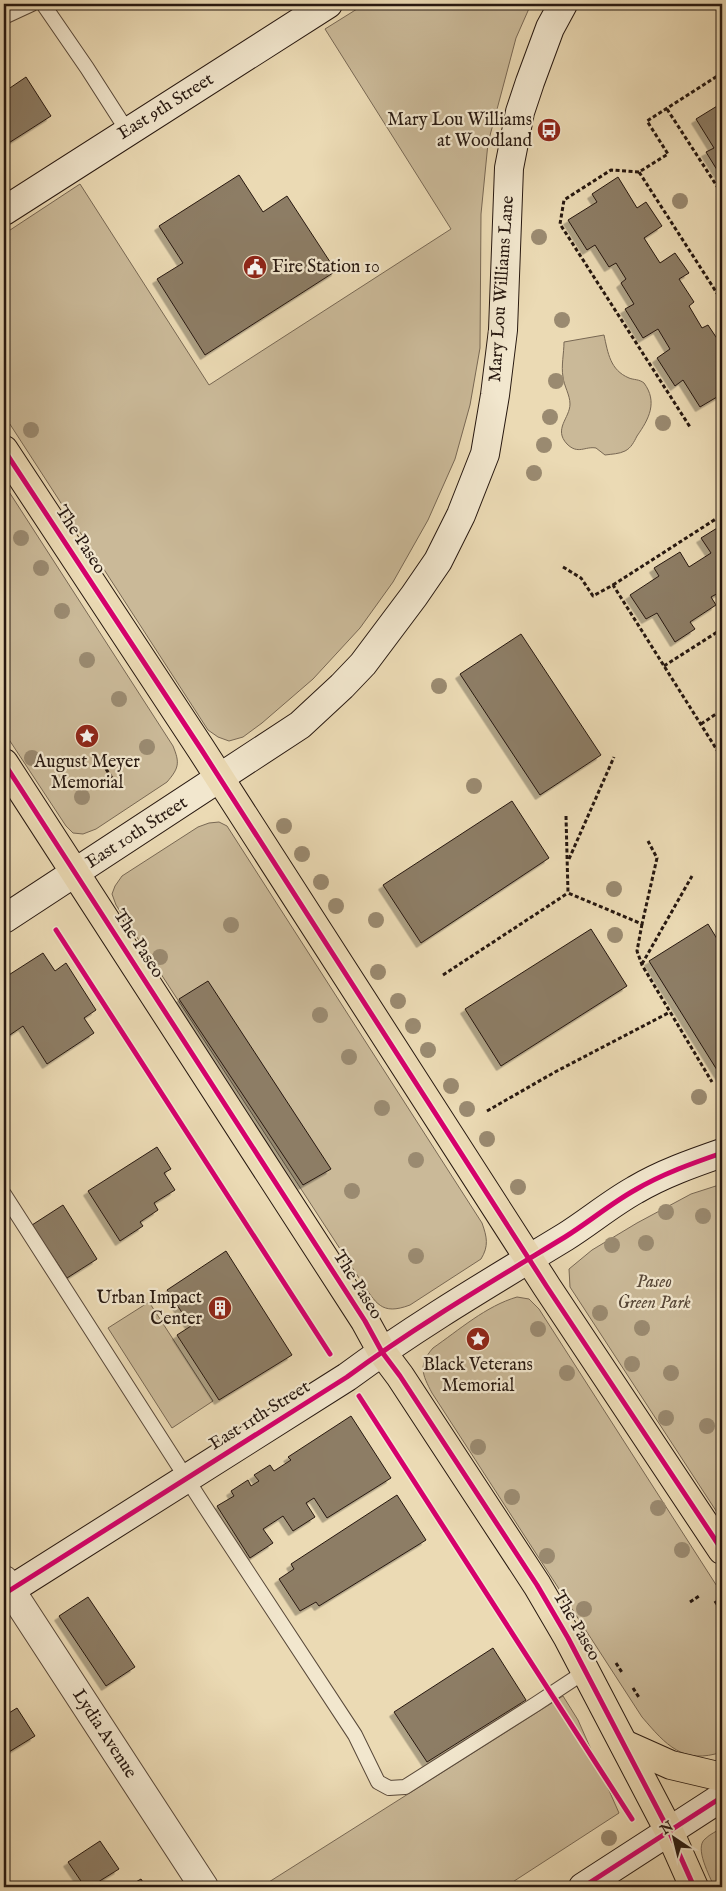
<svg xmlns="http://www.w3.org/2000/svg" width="726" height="1891" font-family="'IM FELL English',serif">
<defs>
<filter id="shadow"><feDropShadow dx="-4.5" dy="4.5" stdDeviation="0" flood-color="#0004"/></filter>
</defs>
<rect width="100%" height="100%" fill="#ebdab4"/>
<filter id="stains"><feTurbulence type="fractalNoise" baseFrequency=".004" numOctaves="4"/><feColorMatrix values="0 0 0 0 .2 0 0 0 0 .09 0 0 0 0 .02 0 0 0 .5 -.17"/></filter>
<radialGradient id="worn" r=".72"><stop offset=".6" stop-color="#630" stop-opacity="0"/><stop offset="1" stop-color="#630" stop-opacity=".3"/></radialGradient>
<g fill="#cab998" stroke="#786854">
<polygon points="365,4 531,4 516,38 488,143 481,214 480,348 470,405 455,459 428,520 393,582 360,628 313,679 262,723 243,737 229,741 218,737 208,730 4,415 4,234 80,184 209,385 451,229 325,29"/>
<path d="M604,335C608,353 610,370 629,378C634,380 639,379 644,383C658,402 649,419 637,436C634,442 631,448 625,451C619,454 612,454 605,455L596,448C585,446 578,455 567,444C553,429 570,418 570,404C570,395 564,386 563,377C561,366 564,353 564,342Z"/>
<path d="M4,484L173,746C180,763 179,768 167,782L96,829L83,834L73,833L66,826L4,732Z"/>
<path d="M219,822L227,826L482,1223C487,1237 489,1246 481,1259L410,1305C381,1316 376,1303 361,1281L116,905L112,894L115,886L122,876L198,827L209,823Z"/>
<polygon points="722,1184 722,1520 570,1287 569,1269 592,1250 637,1223 691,1194"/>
<path d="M517,1297L529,1299L539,1309L722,1594V1752C683,1765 666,1745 642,1717L432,1393C422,1374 418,1365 433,1348C459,1330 486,1306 517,1297Z"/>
<polygon points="149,1302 213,1401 172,1428 108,1328"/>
<polygon points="563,1696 578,1720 619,1813 505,1887 261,1887"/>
<path d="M722,1828V1887H714C710,1876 694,1848 705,1839C710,1834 717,1831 722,1828Z"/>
</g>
<g fill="#8d7d65" stroke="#271810" filter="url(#shadow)">
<polygon points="26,77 51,116 4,146 4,92"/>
<polygon points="722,103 722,178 706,152 714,148 696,119"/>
<polygon points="239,175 263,212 287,196 336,271 205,355 157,279 183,263 159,226"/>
<polygon points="618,177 637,208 646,202 662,226 644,238 660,263 675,253 689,273 679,279 694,302 689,306 702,328 708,325 722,346 722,379 721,380 722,383 722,394 700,407 683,380 675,386 657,358 670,349 658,329 643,338 625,309 634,304 621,283 626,279 616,263 609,267 595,245 587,250 568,220 597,202 592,194"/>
<polygon points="722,525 722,591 711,597 716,605 690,622 695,629 675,642 657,613 646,619 630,595 659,576 654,568 680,552 689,567 711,553 701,538"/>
<polygon points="521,634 601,755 540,795 460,674"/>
<polygon points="512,801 549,858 421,943 383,885"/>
<polygon points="708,924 722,947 722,1078 649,961"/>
<polygon points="591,929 627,986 501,1066 465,1009"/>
<polygon points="43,953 55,971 66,963 96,1010 84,1018 94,1033 47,1064 23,1026 4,1039 4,978"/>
<polygon points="208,981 331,1169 303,1185 179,999"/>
<polygon points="157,1147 171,1169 164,1173 175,1190 154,1203 158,1210 140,1222 143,1226 120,1241 88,1191"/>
<polygon points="63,1205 97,1259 67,1278 32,1225"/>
<polygon points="226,1251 292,1355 219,1400 177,1335 191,1326 167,1290"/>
<polygon points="351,1416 391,1478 327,1518 314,1498 306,1503 315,1517 293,1531 283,1516 263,1529 273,1543 250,1558 217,1506 234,1496 231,1491 248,1480 251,1486 259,1481 254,1475 270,1465 274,1471 291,1460 288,1457"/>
<polygon points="397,1495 426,1540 319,1606 316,1602 300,1611 279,1579 294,1569 291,1564"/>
<polygon points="88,1597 135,1667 106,1686 59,1616"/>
<polygon points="493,1648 526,1700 427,1762 394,1712"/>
<polygon points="17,1708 35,1736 4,1755 4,1716"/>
<polygon points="100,1841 119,1869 90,1887 85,1887 68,1862"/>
<polygon points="141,1879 146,1887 127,1887"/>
</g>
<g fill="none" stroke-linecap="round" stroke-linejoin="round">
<g stroke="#584839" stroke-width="16">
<g id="lane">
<polyline points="43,4 87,68 128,132"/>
<polyline points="4,17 32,4"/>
<polyline points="4,1194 203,1504 355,1735 378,1782 389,1788 405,1787 536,1704 586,1671"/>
</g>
</g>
<g stroke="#584839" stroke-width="30">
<polyline id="street" points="4,1580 204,1887"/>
</g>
<g stroke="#271810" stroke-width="30">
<g id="secondary">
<polyline points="4,211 328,4"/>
<polyline points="4,919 300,725 342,686 363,664 414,596 438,561 461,515 485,454 495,395 503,330 509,168 520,112 530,82 550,28 563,4"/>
<path d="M4,1594L347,1377C416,1326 491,1282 565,1237C589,1222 610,1204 635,1190C662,1174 693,1163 722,1153"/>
<polyline points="583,1887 722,1797"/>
</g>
</g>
<g stroke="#271810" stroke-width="30">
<g id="primary">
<polyline points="4,450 201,749 547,1287 722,1550"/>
<polyline points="4,763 365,1321 382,1352 400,1376 537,1585 568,1638 669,1831 694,1887"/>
<polyline points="624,1744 671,1765 722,1777"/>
</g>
</g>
<g stroke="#271810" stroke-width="3" stroke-dasharray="4 2.5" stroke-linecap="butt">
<polyline points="722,73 647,121 668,154 639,172 722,301"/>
<polyline points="667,109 722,194"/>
<polyline points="639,172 611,170 564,200 560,224 690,427"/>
<polyline points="563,567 581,578 593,596 613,585 722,758"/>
<polyline points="613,585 722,515"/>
<polyline points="664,666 722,629"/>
<polyline points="701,724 722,710"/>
<polyline points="106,769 116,784"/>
<polyline points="566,816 568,893 642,924 657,858 648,841"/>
<polyline points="569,859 614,757"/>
<polyline points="642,924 637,951 642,965 712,1082"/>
<polyline points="642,964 692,876"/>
<polyline points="443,975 568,893"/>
<polyline points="487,1111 555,1072 670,1012"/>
<polyline points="715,1601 722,1612"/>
<polyline points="690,1602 699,1596"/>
<polyline points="616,1663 623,1674"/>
<polyline points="633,1688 640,1699"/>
</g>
<use href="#lane" stroke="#f2e7ce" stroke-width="14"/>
<use href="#street" stroke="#f2e7ce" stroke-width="28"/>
<use href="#secondary" stroke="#f2e7ce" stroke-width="28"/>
<use href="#primary" stroke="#ebdab4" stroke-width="28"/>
<g stroke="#f2e7ce" stroke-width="8">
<g id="cycleway">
<polyline points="4,450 201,749 547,1287 722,1550"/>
<polyline points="4,763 365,1321 382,1352 400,1376 537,1585 568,1638 669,1831 694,1887"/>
<polyline points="56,930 330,1354"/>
<polyline points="359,1396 632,1819"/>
<path d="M4,1594L347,1377C416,1326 491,1282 565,1237C589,1222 610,1204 635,1190C662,1174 693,1163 722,1153"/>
<polyline points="583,1887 722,1797"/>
</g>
</g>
<use href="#cycleway" stroke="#d6006c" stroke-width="5"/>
</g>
<g fill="#9a8a70">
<circle cx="680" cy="201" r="8"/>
<circle cx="539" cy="237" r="8"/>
<circle cx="562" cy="320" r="8"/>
<circle cx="556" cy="381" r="8"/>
<circle cx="550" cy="417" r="8"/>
<circle cx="663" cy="423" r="8"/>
<circle cx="31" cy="430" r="8"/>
<circle cx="544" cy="445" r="8"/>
<circle cx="534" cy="473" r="8"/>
<circle cx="21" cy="538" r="8"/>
<circle cx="41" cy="568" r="8"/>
<circle cx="62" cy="611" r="8"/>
<circle cx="87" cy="660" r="8"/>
<circle cx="439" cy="686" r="8"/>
<circle cx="119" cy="699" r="8"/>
<circle cx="147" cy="747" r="8"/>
<circle cx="32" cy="758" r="8"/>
<circle cx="474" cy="786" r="8"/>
<circle cx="82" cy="797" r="8"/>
<circle cx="284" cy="826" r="8"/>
<circle cx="302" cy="854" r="8"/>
<circle cx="321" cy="882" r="8"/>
<circle cx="614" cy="889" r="8"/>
<circle cx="336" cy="906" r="8"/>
<circle cx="376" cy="920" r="8"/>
<circle cx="231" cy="925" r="8"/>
<circle cx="615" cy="935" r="8"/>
<circle cx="160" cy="957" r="8"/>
<circle cx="378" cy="972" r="8"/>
<circle cx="398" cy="1001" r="8"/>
<circle cx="320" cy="1015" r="8"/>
<circle cx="413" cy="1026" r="8"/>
<circle cx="428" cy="1050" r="8"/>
<circle cx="349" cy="1057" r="8"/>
<circle cx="451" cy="1086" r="8"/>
<circle cx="699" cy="1097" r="8"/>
<circle cx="382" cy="1108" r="8"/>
<circle cx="467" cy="1109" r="8"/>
<circle cx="487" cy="1139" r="8"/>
<circle cx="416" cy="1160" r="8"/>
<circle cx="518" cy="1187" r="8"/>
<circle cx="352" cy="1191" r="8"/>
<circle cx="666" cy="1212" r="8"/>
<circle cx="703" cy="1216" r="8"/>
<circle cx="646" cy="1243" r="8"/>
<circle cx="612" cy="1245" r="8"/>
<circle cx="416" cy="1256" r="8"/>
<circle cx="600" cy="1313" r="8"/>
<circle cx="642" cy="1328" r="8"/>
<circle cx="538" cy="1329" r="8"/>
<circle cx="632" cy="1364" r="8"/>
<circle cx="567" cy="1373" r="8"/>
<circle cx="671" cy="1373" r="8"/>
<circle cx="666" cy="1418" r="8"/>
<circle cx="707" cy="1426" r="8"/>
<circle cx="478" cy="1447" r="8"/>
<circle cx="512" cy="1497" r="8"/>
<circle cx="658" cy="1508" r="8"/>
<circle cx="682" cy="1550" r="8"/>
<circle cx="547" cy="1556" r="8"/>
<circle cx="584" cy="1609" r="8"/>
<circle cx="609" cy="1838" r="8"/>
</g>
<defs>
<g id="bus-disc" transform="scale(1.25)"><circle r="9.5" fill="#8f2418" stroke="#f2e7ce"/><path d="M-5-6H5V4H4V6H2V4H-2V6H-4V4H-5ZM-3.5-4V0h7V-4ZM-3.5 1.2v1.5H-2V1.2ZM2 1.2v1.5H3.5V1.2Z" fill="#fff"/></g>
<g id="civic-disc" transform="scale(1.25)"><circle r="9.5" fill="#8f2418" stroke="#f2e7ce"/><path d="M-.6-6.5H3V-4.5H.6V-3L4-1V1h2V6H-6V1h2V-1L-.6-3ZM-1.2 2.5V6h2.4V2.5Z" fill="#fff"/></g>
<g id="sight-disc" transform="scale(1.25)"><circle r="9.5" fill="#8f2418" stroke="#f2e7ce"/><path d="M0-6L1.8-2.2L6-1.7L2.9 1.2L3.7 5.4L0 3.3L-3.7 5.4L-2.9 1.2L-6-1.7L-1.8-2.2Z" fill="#fff"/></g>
<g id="building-disc" transform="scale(1.25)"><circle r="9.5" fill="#8f2418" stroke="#f2e7ce"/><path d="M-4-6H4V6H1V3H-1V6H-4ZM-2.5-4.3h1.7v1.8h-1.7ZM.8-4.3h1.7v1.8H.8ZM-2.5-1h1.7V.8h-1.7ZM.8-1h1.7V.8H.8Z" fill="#fff"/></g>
</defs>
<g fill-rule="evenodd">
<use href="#bus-disc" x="549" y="130"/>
<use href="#civic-disc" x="255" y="267"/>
<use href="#sight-disc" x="87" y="736"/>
<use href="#building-disc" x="220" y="1308"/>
<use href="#sight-disc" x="478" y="1339"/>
</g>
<g text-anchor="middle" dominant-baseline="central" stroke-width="4.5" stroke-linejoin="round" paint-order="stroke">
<g font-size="18" fill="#271810" stroke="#f2e7ce">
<text transform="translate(166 107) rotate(-32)">East 9th Street</text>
<text transform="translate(502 289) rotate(-86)">Mary Lou Williams Lane</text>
<text transform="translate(80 540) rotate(57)">The Paseo</text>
<text transform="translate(137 833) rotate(-33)">East 10th Street</text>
<text transform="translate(138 944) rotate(57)">The Paseo</text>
<text transform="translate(357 1285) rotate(58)">The Paseo</text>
<text transform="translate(260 1416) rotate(-32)">East 11th Street</text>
<text transform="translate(576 1626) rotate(60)">The Paseo</text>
<text transform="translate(104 1734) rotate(57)">Lydia Avenue</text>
</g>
<g font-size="18" fill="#271810" stroke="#f2e7ce" text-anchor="end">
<text x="532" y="120">Mary Lou Williams<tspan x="532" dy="21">at Woodland</tspan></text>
<text x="272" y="267" text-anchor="start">Fire Station 10</text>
<text x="87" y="762" text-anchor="middle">August Meyer<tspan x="87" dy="21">Memorial</tspan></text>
<text x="202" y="1298">Urban Impact<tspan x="202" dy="21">Center</tspan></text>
<text x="478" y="1365" text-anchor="middle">Black Veterans<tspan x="478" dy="21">Memorial</tspan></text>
</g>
<g font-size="18" font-style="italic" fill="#584839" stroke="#f2e7ce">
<text x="654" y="1282">Paseo<tspan x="654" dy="21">Green Park</tspan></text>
</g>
</g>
<rect width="726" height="1891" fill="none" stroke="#ebdab4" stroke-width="20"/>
<rect x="5" y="5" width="716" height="1881" fill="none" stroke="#271810" stroke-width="2.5"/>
<rect x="10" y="10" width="706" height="1871" fill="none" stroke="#271810"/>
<g transform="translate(674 1838) rotate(325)" stroke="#f2e7ce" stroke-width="4" paint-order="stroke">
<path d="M0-4L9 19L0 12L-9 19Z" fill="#271810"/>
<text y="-8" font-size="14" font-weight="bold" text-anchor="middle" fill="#271810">N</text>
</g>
<rect width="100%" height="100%" filter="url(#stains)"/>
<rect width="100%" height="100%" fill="url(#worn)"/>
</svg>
